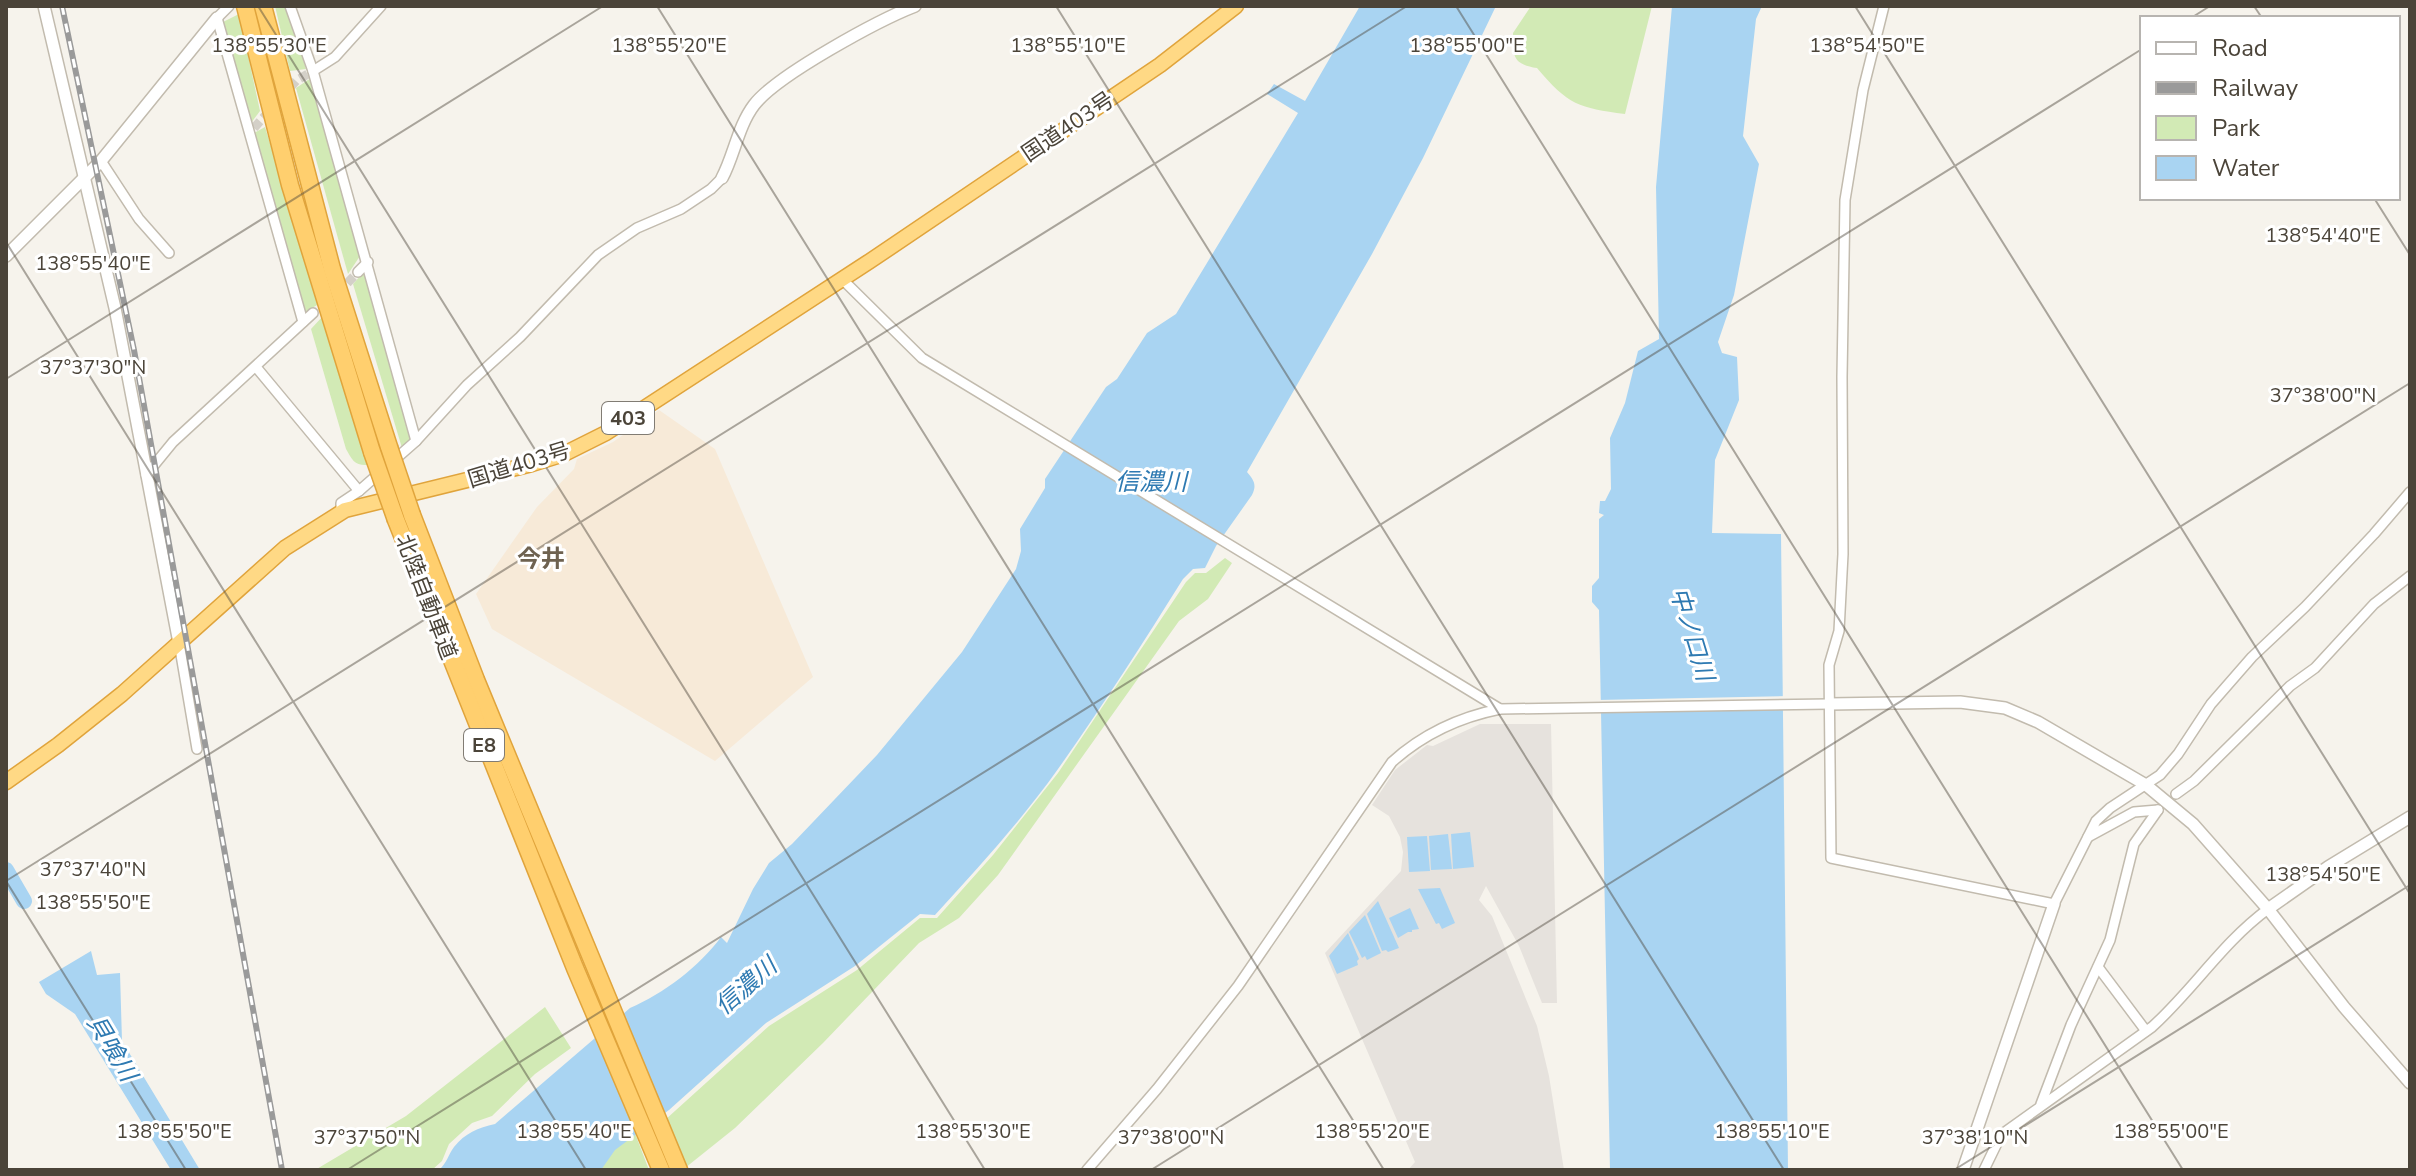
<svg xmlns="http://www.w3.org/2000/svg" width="2416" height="1176" font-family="'Nunito Sans','Noto Sans JP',sans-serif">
<rect width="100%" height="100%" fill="#f6f3ec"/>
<polygon fill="#f7ead8" points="659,410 715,449 813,677 715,761 492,629 476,594 537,507 574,469 577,459 613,442"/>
<polygon fill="#e6e2dd" points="1480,724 1551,724 1557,1003 1542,1003 1519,946 1486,886 1479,900 1492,916 1537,1026 1549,1076 1564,1170 1408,1170 1415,1162 1325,953 1401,871 1403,852 1400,837 1389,816 1372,805 1395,770 1427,745 1433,746"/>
<g fill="#d2eab5">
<polygon points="275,6 287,6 306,69 290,71"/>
<path d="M1531,6H1652L1625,114C1579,108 1568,105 1537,68C1512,64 1513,56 1513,33Z"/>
<polygon points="239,14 260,111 251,123 223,22"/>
<polygon points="311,78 360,256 348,274 296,88"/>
<polygon points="265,127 319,304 305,312 254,133"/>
<polygon points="362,274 368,275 411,440 402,448 353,284"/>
<path d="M323,316L326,321L368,465C355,466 352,460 346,449L311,329Z"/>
<polygon points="1225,558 1232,563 1208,599 1179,621 998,875 959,918 919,943 823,1043 735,1128 685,1168 665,1120 769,1026 857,970 920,918 937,918 993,855 1058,773 1186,582 1195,573 1206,573"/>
<polygon points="545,1007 571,1048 535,1074 492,1116 472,1123 449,1144 442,1161 432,1170 315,1170 406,1116"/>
<polygon points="633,1128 649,1170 590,1170"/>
</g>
<g fill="#a9d4f2">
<path d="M1360,6H1496L1423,158L1372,254L1247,472C1254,480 1257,485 1252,495L1216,546L1205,568L1193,569L1183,579C1143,643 1102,707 1058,769C1021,821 978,868 935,915L920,914L855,966L766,1023L669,1110L615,1150L601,1170H439C447,1163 448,1155 454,1147C465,1133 478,1128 495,1124L630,1008C663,994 700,966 721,937L727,943L753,889L769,863L792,844L877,755L962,652L1016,569L1021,551L1020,529L1045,488V479L1106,387L1117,379L1147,333L1176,314L1298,113L1267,94L1274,84L1305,101Z"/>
<polygon points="1672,6 1762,6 1756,19 1743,136 1759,164 1734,295 1718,342 1722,353 1737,357 1739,400 1715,460 1712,533 1781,534 1788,1170 1610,1170 1599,610 1592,602 1592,586 1599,578 1599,519 1604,515 1599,513 1600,501 1605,501 1611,489 1610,438 1625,403 1638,351 1659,339 1656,187"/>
<polygon points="1470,832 1474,867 1453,869 1451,834"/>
<polygon points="1448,834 1452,869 1431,870 1429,836"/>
<polygon points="1427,836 1430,871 1409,872 1407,837"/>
<polygon points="1440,888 1455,923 1442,929 1439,923 1436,924 1418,889"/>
<polygon points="1378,901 1399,948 1388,952 1386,950 1382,951 1367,914"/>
<polygon points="1410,908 1419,929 1412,930 1412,932 1408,932 1398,938 1389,918"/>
<polygon points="1365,915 1381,953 1367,960 1365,956 1362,958 1349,932"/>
<polygon points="1348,933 1359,959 1357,961 1358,965 1337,974 1329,956"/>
<polygon points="91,951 97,975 120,973 122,1041 200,1170 171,1170 75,1014 46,994 39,982"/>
</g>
<polygon fill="#f6f3ec" points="1788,696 1788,709 1597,713 1597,700"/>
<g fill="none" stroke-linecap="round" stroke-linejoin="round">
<polyline stroke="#a9d4f2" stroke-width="16" points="6,870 24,901"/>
<g stroke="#d4d0c8" stroke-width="9" stroke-dasharray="9 4.5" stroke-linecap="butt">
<polyline points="254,128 296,81 313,71"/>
<polyline points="338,293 358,272"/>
</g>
<g stroke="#c2bbae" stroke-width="12">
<g id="minor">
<polyline points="229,6 217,18 303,322"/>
<polyline points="290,6 313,71 416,441"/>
<polyline points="1884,6 1863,90 1845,200 1842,377 1843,554 1839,631 1829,665 1831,858 2054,904 2096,821 2110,808 2160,775 2178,754 2211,704 2252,657 2305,607 2374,534 2410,492"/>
<polyline points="313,71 335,57 381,6"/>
<polyline points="101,161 139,219 169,253"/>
<polyline points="358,272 368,262"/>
<polyline points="842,279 922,358 1500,709"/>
<polyline points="256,367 359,491"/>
<polyline points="146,475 173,442 313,313"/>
<polyline points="341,513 341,503 359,491 416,441 467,385 520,337 598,255 637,228 681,209 711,189 722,178"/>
<polyline points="179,643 197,749"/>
<polyline points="2176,794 2194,781 2290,686 2315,668 2374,604 2410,576"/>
<polyline points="2088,837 2134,812 2158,810"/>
<polyline points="2098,967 2146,1031"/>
<polyline points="2041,1104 2071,1025 2110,940 2134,844 2158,810"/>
<path d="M1087,1170L1157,1089L1238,986L1392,762C1423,734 1460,717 1500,709L1829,704"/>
<path d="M1984,1170L2001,1135L2152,1027C2194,989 2222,943 2268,909"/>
</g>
</g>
<g stroke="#c2bbae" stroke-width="14">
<g id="tertiary">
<polyline points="44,6 115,308 179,643"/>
<path d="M722,178C734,156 738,126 754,105C777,75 879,20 915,6"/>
<polyline points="6,256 101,161 217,18"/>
<polyline points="1829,704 1960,702 2005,708 2038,722 2146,785 2193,824 2268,909 2344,1007 2410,1083"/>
<polyline points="2268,909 2328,867 2410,817"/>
<polyline points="1963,1170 2054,904"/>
</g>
</g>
<g stroke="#e0a43c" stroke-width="17">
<polyline id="trunk" points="6,782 58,745 122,694 285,548 345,510 532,464 564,454 606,433 870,261 1160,65 1236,6"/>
</g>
<g stroke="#e0a43c" stroke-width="19">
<g id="motorway">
<polyline points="245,6 290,185 372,452"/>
<polyline points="263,6 332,269 389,447"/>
<polyline points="412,515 476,680 679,1170"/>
<polyline points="396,520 575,968 661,1170"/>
</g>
</g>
<use href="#minor" stroke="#fff" stroke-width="9"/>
<use href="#tertiary" stroke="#fff" stroke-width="11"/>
<use href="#trunk" stroke="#ffd985" stroke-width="14"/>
<use href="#motorway" stroke="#ffcf6e" stroke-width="16"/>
<g stroke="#9a9a9a" stroke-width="6">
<polyline id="rail" points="62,6 134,350 282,1170"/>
</g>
<use href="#rail" stroke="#fff" stroke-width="3" stroke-dasharray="9" stroke-linecap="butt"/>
<g stroke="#e0a43c" stroke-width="19" stroke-linecap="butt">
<g id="motorway-bridge">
<polyline points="389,447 412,515"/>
<polyline points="372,452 396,520"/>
</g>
</g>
<use href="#motorway-bridge" stroke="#ffcf6e" stroke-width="16"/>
</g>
<path fill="none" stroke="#4b4439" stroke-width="2" stroke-opacity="0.45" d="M258,6L985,1170M657,6L1384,1170M1056,6L1784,1170M1456,6L2183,1170M1855,6L2410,894M2254,6L2262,18M2191,18L2210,6M2374,198L2410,255M6,242L586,1170M6,379L603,6M6,881L186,1170M6,881L1407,6M347,1170L2142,49M1151,1170L2410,383M1954,1170L2410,885"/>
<g text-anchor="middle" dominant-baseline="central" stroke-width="6" stroke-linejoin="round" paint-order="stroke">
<g fill="#fff" stroke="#817c74" stroke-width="2">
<rect x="602" y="402" width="52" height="32" rx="6"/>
<rect x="464" y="729" width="40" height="32" rx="6"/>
</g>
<g font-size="20" font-weight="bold" fill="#4b4439">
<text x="628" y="418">403</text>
<text x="484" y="745">E8</text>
</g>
<g font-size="22" fill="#4b4439" stroke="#fff">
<text transform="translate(1068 127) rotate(-34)">国道403号</text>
<text transform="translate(519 465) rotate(-17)">国道403号</text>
<text transform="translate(426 597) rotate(69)">北陸自動車道</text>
</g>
<g font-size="24" font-style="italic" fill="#2e7ab2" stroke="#fff">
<text x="1151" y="482">信濃川</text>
<text transform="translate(1692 634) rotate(73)">中ノ口川</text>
<text transform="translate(746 986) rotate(-41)">信濃川</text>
<text transform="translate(112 1048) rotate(59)">貝喰川</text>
</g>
<g font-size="24" font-weight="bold" fill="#6e6250" stroke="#fff">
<text x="541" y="559">今井</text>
</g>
</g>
<g font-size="20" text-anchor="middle" fill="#4b4439" stroke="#fff" stroke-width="6" stroke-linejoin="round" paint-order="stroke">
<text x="269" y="52">138°55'30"E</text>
<text x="669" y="52">138°55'20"E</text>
<text x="1068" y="52">138°55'10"E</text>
<text x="1467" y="52">138°55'00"E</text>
<text x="1867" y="52">138°54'50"E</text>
<text x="2323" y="242">138°54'40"E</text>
<text x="93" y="270">138°55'40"E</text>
<text x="93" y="374">37°37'30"N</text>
<text x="2323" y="402">37°38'00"N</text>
<text x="93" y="876">37°37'40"N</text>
<text x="2323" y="881">138°54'50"E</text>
<text x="93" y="909">138°55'50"E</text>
<text x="174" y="1138">138°55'50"E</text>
<text x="574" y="1138">138°55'40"E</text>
<text x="973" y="1138">138°55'30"E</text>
<text x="1372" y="1138">138°55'20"E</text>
<text x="1772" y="1138">138°55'10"E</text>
<text x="2171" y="1138">138°55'00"E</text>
<text x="367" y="1144">37°37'50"N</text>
<text x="1171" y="1144">37°38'00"N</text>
<text x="1975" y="1144">37°38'10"N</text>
</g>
<rect width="2416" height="1176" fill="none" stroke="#4b4439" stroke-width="16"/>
<rect x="2140" y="16" width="260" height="184" fill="#ffffff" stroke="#b7b4b0" stroke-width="2"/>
<rect x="2156" y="42" width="40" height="12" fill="#ffffff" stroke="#b7b4b0" stroke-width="2"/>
<text x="2212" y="56" font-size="24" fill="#4b4439">Road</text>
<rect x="2156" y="82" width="40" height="12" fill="#9a9a9a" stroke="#b7b4b0" stroke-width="2"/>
<text x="2212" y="96" font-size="24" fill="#4b4439">Railway</text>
<rect x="2156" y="116" width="40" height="24" fill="#d2eab5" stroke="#b7b4b0" stroke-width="2"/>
<text x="2212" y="136" font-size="24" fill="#4b4439">Park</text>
<rect x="2156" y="156" width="40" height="24" fill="#a9d4f2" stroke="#b7b4b0" stroke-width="2"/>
<text x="2212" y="176" font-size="24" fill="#4b4439">Water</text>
</svg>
